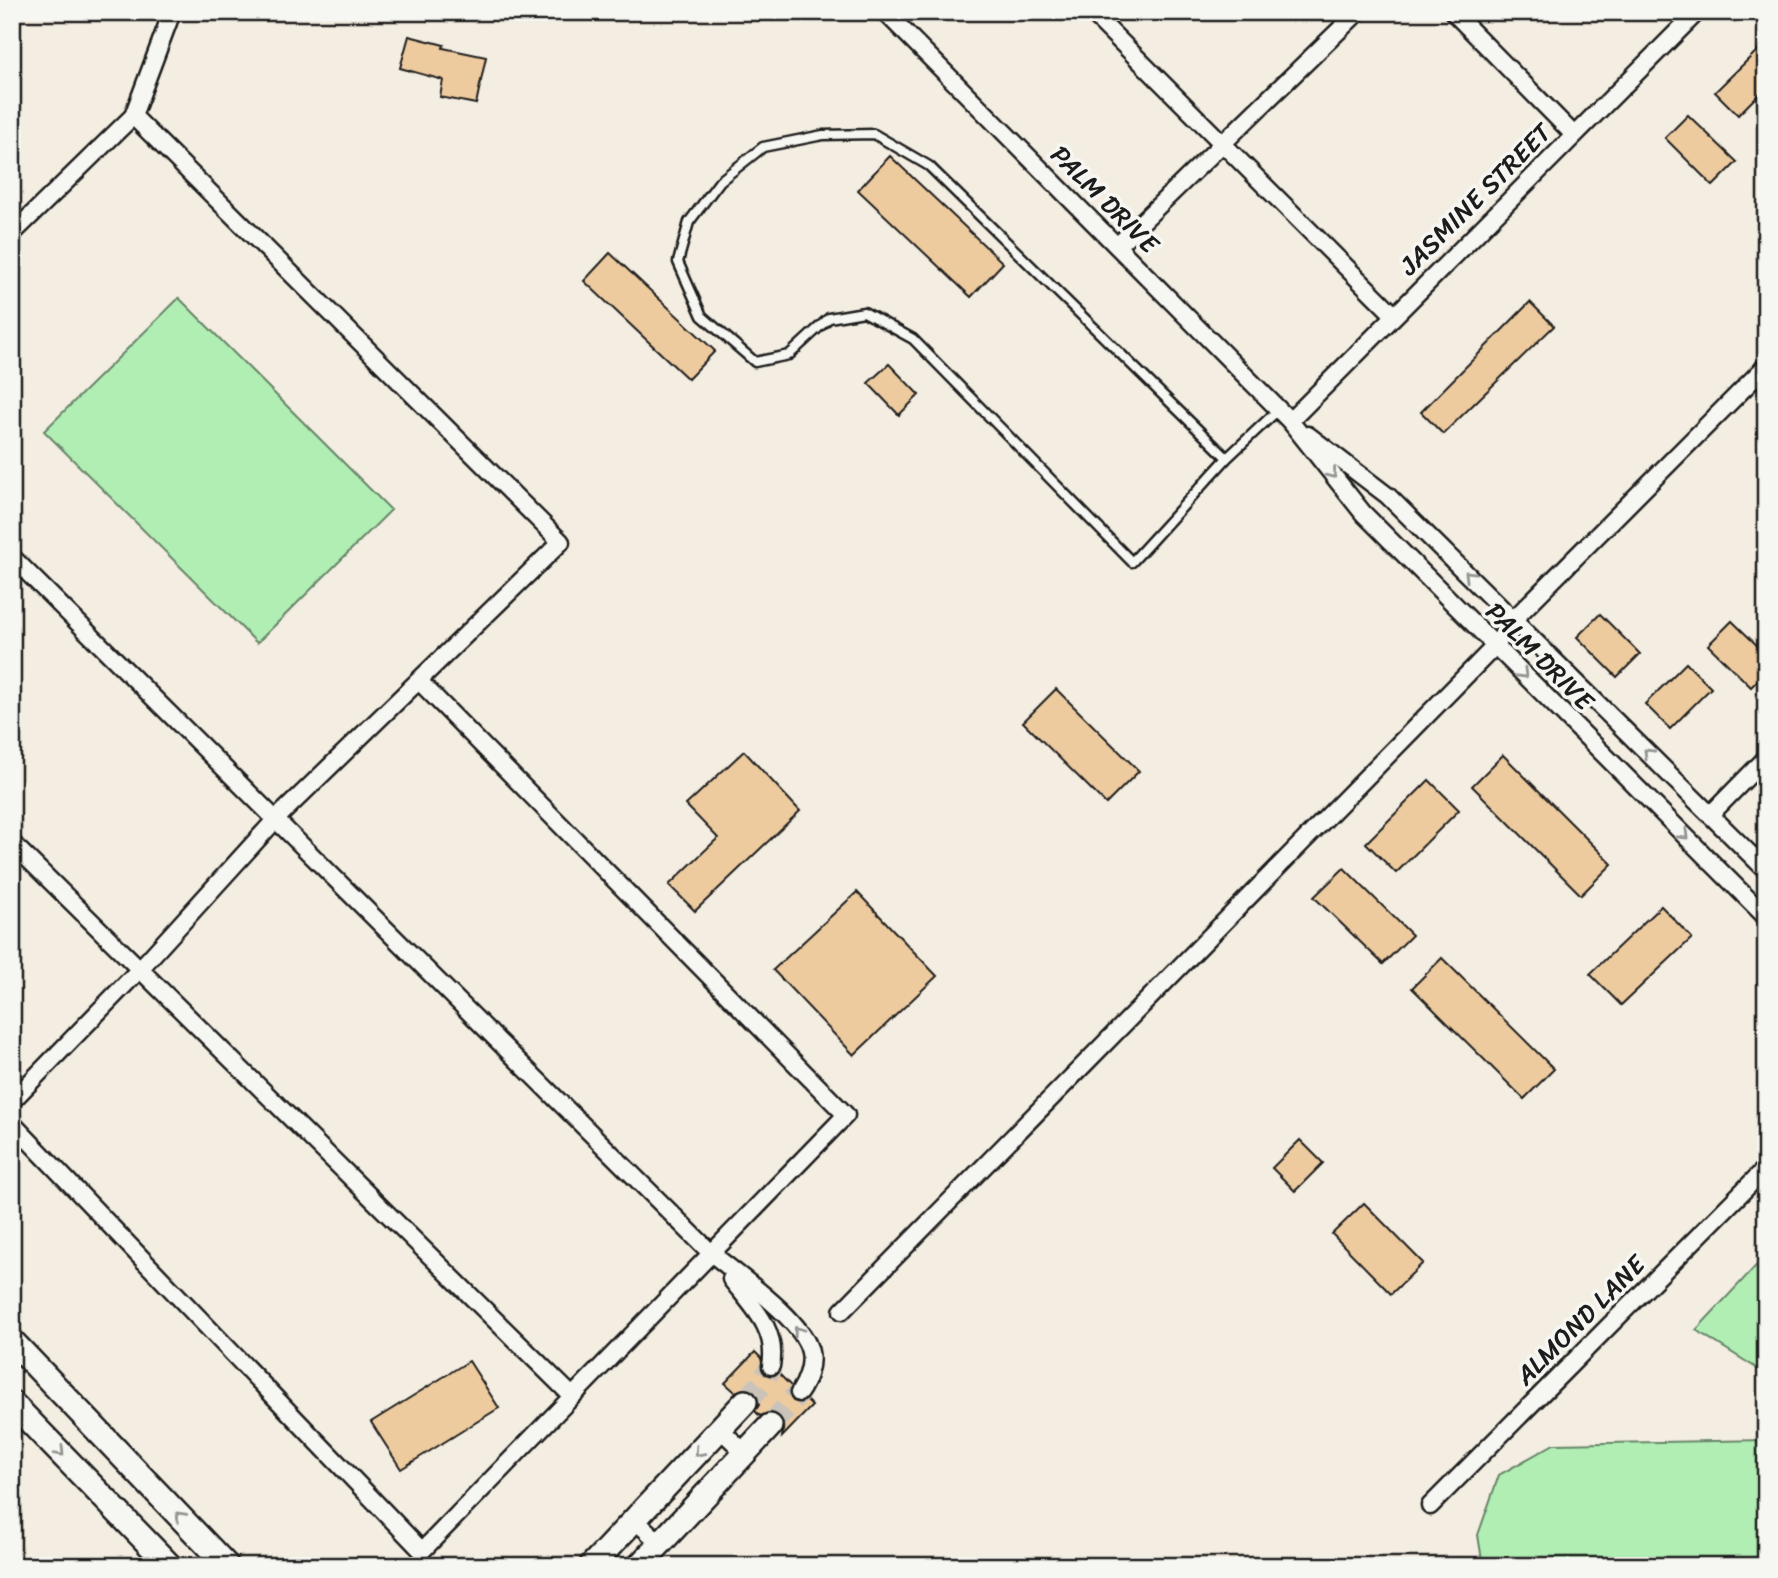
<svg xmlns="http://www.w3.org/2000/svg" width="1778" height="1578" font-family="Sriracha,sans-serif">
<rect width="100%" height="100%" fill="#f4ede1"/>
<filter id="ink" filterUnits="userSpaceOnUse"><feTurbulence type="fractalNoise" baseFrequency=".0143" numOctaves="2"/><feDisplacementMap in="SourceGraphic" scale="14" xChannelSelector="R" yChannelSelector="G"/><feConvolveMatrix kernelMatrix="1 2 1 2 8 2 1 2 1" color-interpolation-filters="sRGB"/></filter>
<g filter="url(#ink)">
<g fill="#b1eeb4" stroke="#668568" stroke-width="2">
<polygon points="179,298 391,510 257,643 44,431"/>
<polygon points="1766,1255 1766,1374 1696,1330"/>
<polygon points="1766,1440 1766,1566 1483,1566 1478,1535 1499,1475 1554,1444"/>
</g>
<g fill="#eecb9f" stroke="#1c1c1c" stroke-width="2">
<polygon points="409,36 444,45 443,48 486,57 476,104 440,97 443,80 400,68"/>
<polygon points="1766,42 1766,87 1738,115 1715,92"/>
<polygon points="1688,115 1737,162 1713,186 1665,138"/>
<polygon points="890,156 1003,263 971,297 858,190"/>
<polygon points="610,253 715,351 688,379 584,281"/>
<polygon points="1530,302 1554,326 1443,434 1421,412"/>
<polygon points="889,364 919,395 899,415 868,383"/>
<polygon points="1600,614 1640,654 1617,677 1577,637"/>
<polygon points="1732,621 1766,654 1766,672 1751,687 1708,645"/>
<polygon points="1686,663 1711,688 1670,729 1645,704"/>
<polygon points="1056,689 1139,771 1106,804 1023,722"/>
<polygon points="744,751 800,811 695,911 669,885 718,838 686,805"/>
<polygon points="1503,755 1612,864 1581,895 1472,786"/>
<polygon points="1429,780 1459,810 1396,873 1366,843"/>
<polygon points="1344,868 1412,935 1383,964 1314,897"/>
<polygon points="857,892 937,976 854,1055 773,970"/>
<polygon points="1661,906 1692,938 1621,1005 1590,974"/>
<polygon points="1442,958 1554,1069 1524,1099 1412,988"/>
<polygon points="1300,1140 1323,1163 1295,1191 1272,1168"/>
<polygon points="1364,1203 1423,1263 1391,1294 1332,1234"/>
<polygon points="755,1352 761,1358 764,1374 771,1376 778,1373 791,1386 789,1393 793,1401 799,1403 806,1400 812,1406 782,1437 784,1423 780,1416 772,1412 760,1416 755,1411 759,1405 755,1392 748,1388 735,1392 725,1383"/>
<polygon points="469,1361 499,1408 401,1469 371,1422"/>
</g>
<g fill="none" stroke-linecap="round" stroke-linejoin="round">
<g stroke="#c9c3ba" stroke-width="23" stroke-dasharray="23 11" stroke-linecap="butt">
<polyline points="745,1402 763,1383 771,1366"/>
<polyline points="770,1426 799,1393"/>
</g>
<g stroke="#1c1c1c" stroke-width="13">
<polyline id="lane" points="1227,458 1132,562 913,339 864,312 829,318 789,355 755,362 702,316 678,262 689,222 720,181 763,147 823,135 874,134 929,166 1227,458 1278,410"/>
</g>
<g stroke="#1c1c1c" stroke-width="21">
<g id="street">
<polyline points="885,12 1290,421 1363,513 1766,917"/>
<polyline points="1091,12 1394,315"/>
<polyline points="1453,12 1573,134"/>
<polyline points="12,234 133,116 172,12"/>
<polyline points="1117,246 1358,12"/>
<polyline points="1290,421 1697,12"/>
<polyline points="1308,435 1388,496 1766,870"/>
<path d="M12,557L710,1252C736,1274 804,1320 810,1352C813,1365 806,1383 799,1393"/>
<polyline points="1710,815 1766,758"/>
<polyline points="12,843 571,1395"/>
<polyline points="12,1101 139,970 276,819 561,542 133,116"/>
<polyline points="12,1123 422,1551 846,1115 419,681"/>
<path d="M731,1279C752,1306 778,1329 771,1366"/>
<polyline points="842,1311 1495,646 1513,620 1766,366"/>
<polyline points="720,1429 744,1452"/>
<polyline points="1430,1506 1766,1168"/>
<polyline points="635,1520 660,1543"/>
</g>
</g>
<g stroke="#1c1c1c" stroke-width="28">
<g id="secondary">
<polyline points="12,1341 227,1566"/>
<polyline points="12,1403 170,1566"/>
<polyline points="591,1566 745,1402"/>
<polyline points="639,1566 770,1426"/>
</g>
</g>
<use href="#lane" stroke="#f6f6f2" stroke-width="8"/>
<use href="#street" stroke="#f6f6f2" stroke-width="16"/>
<use href="#secondary" stroke="#f6f6f2" stroke-width="23"/>
</g>
<defs><path id="oneway-chevron" d="M-2-3.5L2.5 0L-2 3.5" fill="none" stroke-width="1.6" stroke-linecap="round" stroke-linejoin="round" transform="scale(1.75)"/></defs>
<g stroke="#949492">
<use href="#oneway-chevron" transform="translate(1332 474) rotate(51)"/>
<use href="#oneway-chevron" transform="translate(1469 575) rotate(-135)"/>
<use href="#oneway-chevron" transform="translate(1523 674) rotate(45)"/>
<use href="#oneway-chevron" transform="translate(1648 753) rotate(-135)"/>
<use href="#oneway-chevron" transform="translate(1684 835) rotate(45)"/>
<use href="#oneway-chevron" transform="translate(798 1331) rotate(-126)"/>
<use href="#oneway-chevron" transform="translate(60 1452) rotate(46)"/>
<use href="#oneway-chevron" transform="translate(699 1452) rotate(133)"/>
<use href="#oneway-chevron" transform="translate(180 1516) rotate(-134)"/>
</g>
</g>
<g text-anchor="middle" dominant-baseline="central" stroke-width="7" stroke-linejoin="round" paint-order="stroke">
<g font-size="26" fill="#1c1c1c" stroke="#f6f6f2">
<text transform="translate(1105 199) rotate(45)">PALM DRIVE</text>
<text transform="translate(1475 199) rotate(-45)">JASMINE STREET</text>
<text transform="translate(1540 656) rotate(45)">PALM DRIVE</text>
<text transform="translate(1580 1320) rotate(-45)">ALMOND LANE</text>
</g>
</g>
<rect width="1778" height="1578" fill="none" stroke="#f6f6f2" stroke-width="42"/>
<rect x="21" y="21" width="1736" height="1536" fill="none" stroke="#1c1c1c" stroke-width="2.5" filter="url(#ink)"/>
</svg>
